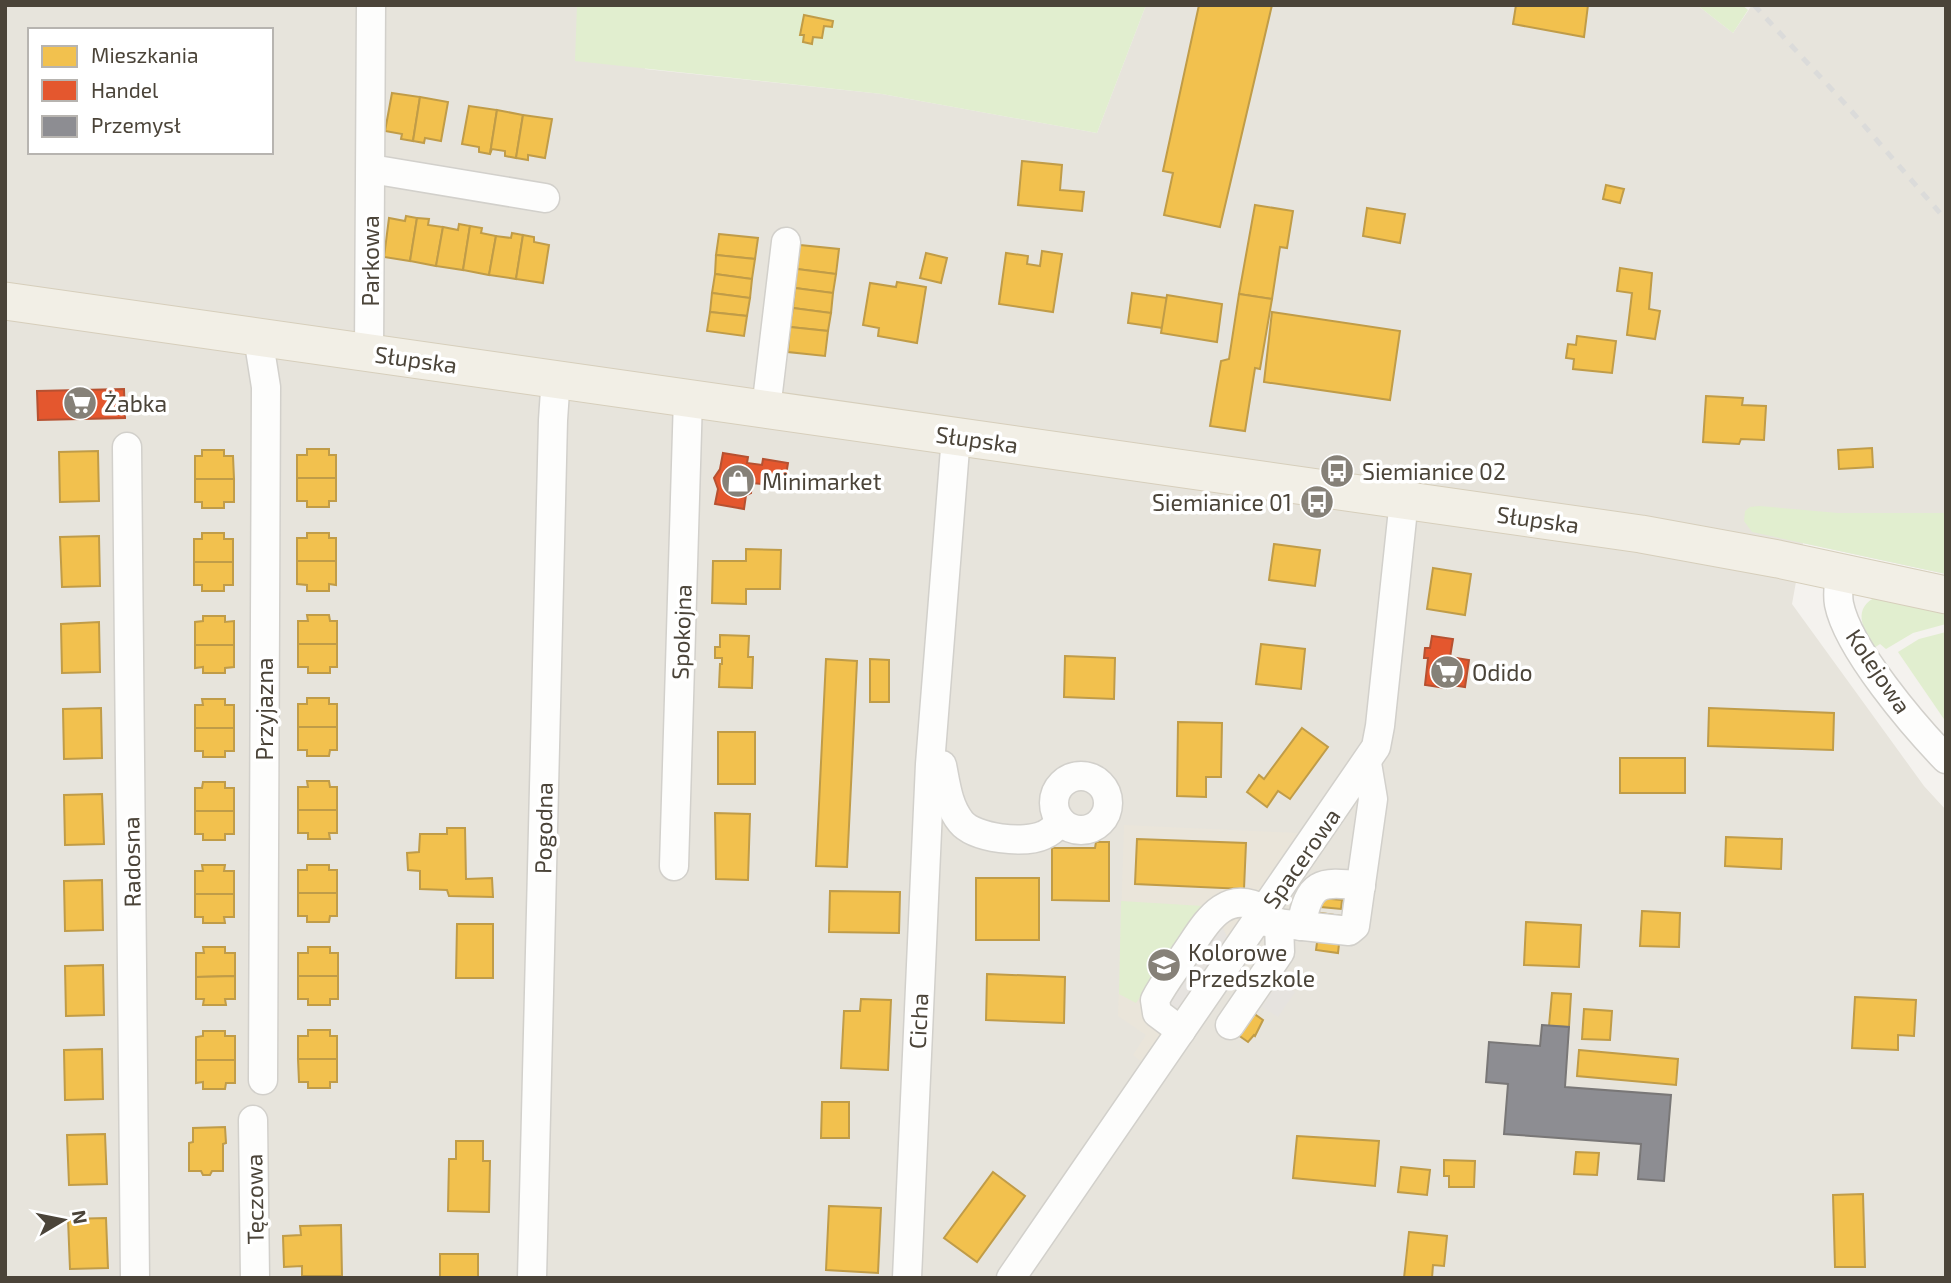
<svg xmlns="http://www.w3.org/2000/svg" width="1951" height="1283" font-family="'Exo 2',sans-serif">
<rect width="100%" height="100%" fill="#f4f2ee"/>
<path fill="#e7e4dc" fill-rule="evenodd" d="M5,5H646L645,69L882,94L1097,133L1146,5H1697L1733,33L1752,5H1946V574L1803,543L1792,604L1924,786L1946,810V1278H5ZM30,30H271V152H30Z"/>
<polygon fill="#eae5da" points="1124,825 1299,833 1142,1062 1133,1055 1146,1035 1118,1016"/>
<g fill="#e1eecf">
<polygon points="577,5 1146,5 1097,133 882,94 575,61"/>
<polygon points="1697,5 1742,5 1748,10 1733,33"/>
<polygon points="1759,506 1838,513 1946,513 1946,574 1752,532 1744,521 1745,511 1750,507"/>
<path d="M1878,596L1946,609V624L1913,633L1886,649L1880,644L1874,648C1863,628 1851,608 1878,596Z"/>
<polygon points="1946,632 1946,722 1898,652 1919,639"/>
<polygon points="1121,901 1203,906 1136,1003 1119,994"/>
</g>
<g fill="#e6e3df">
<polygon points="1219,920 1227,937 1172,1018 1163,999"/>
<polygon points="1279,981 1295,992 1278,1017 1262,1007"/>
</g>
<g fill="#f2c14e" stroke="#c09c48" stroke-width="2">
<polygon points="1199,5 1272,5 1220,227 1164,215 1173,173 1163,171"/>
<polygon points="1516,5 1588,5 1584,37 1513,24"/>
<polygon points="804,15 833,21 832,27 824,26 822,38 813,37 812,44 803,42 804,35 800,35"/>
<polygon points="392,93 420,97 413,141 401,139 402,134 385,131"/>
<polygon points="420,97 448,102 441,141 425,138 424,143 413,141"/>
<polygon points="469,106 497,110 490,154 479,152 479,147 462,144"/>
<polygon points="497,110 523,115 516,158 505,156 505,151 492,149 490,154"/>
<polygon points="523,115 552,119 545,158 528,155 528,160 516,158"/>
<polygon points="1022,161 1062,165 1060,190 1084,192 1082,211 1018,205"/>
<polygon points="1606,185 1624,189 1620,203 1603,199"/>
<polygon points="1255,205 1293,211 1287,248 1280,247 1272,299 1239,294"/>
<polygon points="1367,208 1405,214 1400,243 1363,236"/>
<polygon points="406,216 417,218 410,261 384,257 389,218 405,221"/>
<polygon points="417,218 429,219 428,225 443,227 436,266 410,261"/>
<polygon points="459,224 470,226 463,270 436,266 443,227 458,230"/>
<polygon points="470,226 482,228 481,233 496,236 489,275 463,270"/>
<polygon points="512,233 523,235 516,279 489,275 496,236 511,238"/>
<polygon points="719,234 758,238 755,259 716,255"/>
<polygon points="523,235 534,237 534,242 549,245 543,283 516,279"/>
<polygon points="800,245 839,249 836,274 797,269"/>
<polygon points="1042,251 1062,254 1053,312 999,304 1006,253 1028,256 1027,264 1040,266"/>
<polygon points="926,253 947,258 941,283 920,278"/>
<polygon points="716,255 755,259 752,279 715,274"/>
<polygon points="1620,268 1652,273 1649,309 1660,311 1655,339 1627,335 1632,293 1617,291"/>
<polygon points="797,269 836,274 833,293 795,288"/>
<polygon points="715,274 752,279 750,298 712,293"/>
<polygon points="897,282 926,287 917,343 878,336 879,328 863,325 870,283 896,287"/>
<polygon points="795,288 833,293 831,313 793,308"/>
<polygon points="712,293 750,298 747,316 710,312"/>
<polygon points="1132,293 1167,298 1163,328 1128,323"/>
<polygon points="1239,294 1272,299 1260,369 1255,368 1245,431 1210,426 1221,361 1229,359"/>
<polygon points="1167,295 1222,304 1217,342 1161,333"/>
<polygon points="793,308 831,313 828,331 790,327"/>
<polygon points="710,312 747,316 744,336 707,331"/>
<polygon points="1272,312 1400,331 1390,400 1264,382"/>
<polygon points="790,327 828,331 825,356 788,352"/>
<polygon points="1577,336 1616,341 1612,373 1573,369 1574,359 1566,358 1568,344 1576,345"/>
<polygon points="1706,396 1743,398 1742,405 1766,406 1764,440 1741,439 1739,444 1703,442"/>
<polygon points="1872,448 1873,467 1839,469 1838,450"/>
<polygon points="307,449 329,449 329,455 336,455 336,478 297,478 297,455 307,455"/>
<polygon points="202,450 224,450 224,456 233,456 234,479 195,479 195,456 202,456"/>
<polygon points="98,451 99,501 60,502 59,452"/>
<polygon points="297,478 336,478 336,501 329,501 329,507 307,507 307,501 297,501"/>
<polygon points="195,479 234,479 234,502 224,502 224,508 202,508 202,502 195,502"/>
<polygon points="202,533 224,533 224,539 233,539 233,562 194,562 194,539 202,539"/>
<polygon points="307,533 329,533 329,538 336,538 336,561 297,561 297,538 307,538"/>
<polygon points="99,536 100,586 62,587 60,537"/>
<polygon points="1274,544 1320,550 1315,586 1269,580"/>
<polygon points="746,549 781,550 780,589 746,589 746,604 712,603 713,561 746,561"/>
<polygon points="297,561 336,561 336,585 329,584 329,591 307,591 307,585 297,584"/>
<polygon points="194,562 233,562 233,585 224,585 224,591 202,591 202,585 194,585"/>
<polygon points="1433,568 1471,574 1465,615 1427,609"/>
<polygon points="307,615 329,615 330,621 337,621 337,644 298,644 298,621 308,621"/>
<polygon points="203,616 225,616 225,622 234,621 234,645 195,645 195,622 203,621"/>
<polygon points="99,622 100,672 62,673 61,624"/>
<polygon points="720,635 749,636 748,657 753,657 752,688 719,687 720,664 722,664 722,658 715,658 715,647 720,647"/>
<polygon points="298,644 337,644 337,667 330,667 330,673 308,673 308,667 298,667"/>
<polygon points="1261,644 1305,649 1301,689 1256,684"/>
<polygon points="195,645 234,645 234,667 225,668 225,673 203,673 203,667 195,668"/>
<polygon points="1065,656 1115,658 1114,699 1064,697"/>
<polygon points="826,659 857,661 847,867 816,866"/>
<polygon points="870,659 889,660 889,702 870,702"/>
<polygon points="307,698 329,698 329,704 337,704 337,727 298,727 298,704 307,704"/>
<polygon points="202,699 225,699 225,705 234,705 234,728 195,728 195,705 203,705"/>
<polygon points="101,708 102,758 64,759 63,709"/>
<polygon points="1709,708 1834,713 1833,750 1708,746"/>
<polygon points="1178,722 1222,723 1221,777 1206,777 1206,797 1177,796"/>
<polygon points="298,727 337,727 337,750 330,750 329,756 307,756 307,750 298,750"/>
<polygon points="195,728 234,728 234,751 225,751 225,757 203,757 203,751 195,751"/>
<polygon points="1302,728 1328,747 1290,799 1278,791 1267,807 1247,792 1259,775 1264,779"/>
<rect x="718" y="732" width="37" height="52"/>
<rect x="1620" y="758" width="65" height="35"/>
<polygon points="307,781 329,781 330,787 337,787 337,810 298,810 298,787 308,787"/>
<polygon points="203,782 225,782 225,788 234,788 234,811 195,811 195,788 202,788"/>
<polygon points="102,794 104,844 65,845 64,795"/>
<polygon points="298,810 337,810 337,833 329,833 330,839 308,839 308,833 298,833"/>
<polygon points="195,811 234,811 234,834 225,834 225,840 203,840 203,834 195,834"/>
<polygon points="715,813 750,814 748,880 716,879"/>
<polygon points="447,828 465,828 466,879 492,878 493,897 449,896 447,890 420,889 420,871 408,870 407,853 419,852 420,834 447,834"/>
<polygon points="1726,837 1782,839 1781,869 1725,866"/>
<polygon points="1137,839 1246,843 1244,889 1135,884"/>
<polygon points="1096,842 1109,842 1109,901 1052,900 1052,848 1095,848"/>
<polygon points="202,865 225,865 224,871 234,871 234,894 195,894 195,871 203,871"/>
<polygon points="307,865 329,865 329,870 337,870 337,893 298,893 298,870 307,870"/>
<rect x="976" y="878" width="63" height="62"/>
<polygon points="102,880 103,930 65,931 64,881"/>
<polygon points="830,891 900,892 899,933 829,932"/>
<polygon points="298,893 337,893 337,916 330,916 329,922 307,922 307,916 298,916"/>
<polygon points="195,894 234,894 234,917 224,917 225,923 203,923 203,917 195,917"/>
<polygon points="1321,898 1342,900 1341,909 1321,907"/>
<polygon points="1642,911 1680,913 1679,947 1640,946"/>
<polygon points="1321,913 1342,916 1338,953 1316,950"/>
<polygon points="1526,922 1581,925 1579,967 1524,965"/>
<polygon points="457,924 493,924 493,978 456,978"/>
<polygon points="203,947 225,947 225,953 235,953 235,976 196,977 196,953 204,953"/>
<polygon points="308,947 330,947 330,953 338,953 338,976 298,976 298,953 308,953"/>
<polygon points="103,965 104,1015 66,1016 65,966"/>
<polygon points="987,974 1065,977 1064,1023 986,1020"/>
<polygon points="235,976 235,999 225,999 226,1005 203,1005 204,999 196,999 196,977"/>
<polygon points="298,976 338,976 338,999 330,999 330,1005 308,1005 308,999 298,999"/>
<polygon points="1552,993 1571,994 1569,1027 1549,1026"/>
<polygon points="1855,997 1916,1000 1914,1036 1898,1035 1898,1050 1852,1048"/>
<polygon points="861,999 891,1000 888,1070 841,1068 844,1011 860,1011"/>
<polygon points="1246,1008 1263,1020 1255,1036 1254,1035 1248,1042 1231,1030"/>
<polygon points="1584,1009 1612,1011 1610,1040 1582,1039"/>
<polygon points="308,1030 330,1030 330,1036 337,1036 337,1059 298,1059 298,1036 308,1036"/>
<polygon points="203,1031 225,1031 225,1036 235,1036 235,1060 196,1060 196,1037 203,1036"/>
<polygon points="102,1049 103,1099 65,1100 64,1050"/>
<polygon points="1579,1050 1678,1059 1676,1085 1577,1076"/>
<polygon points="298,1059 337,1059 337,1082 330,1082 330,1088 308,1088 308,1082 299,1082"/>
<polygon points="196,1060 235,1060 235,1083 226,1083 225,1089 203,1089 203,1082 196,1083"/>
<polygon points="822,1102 849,1102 849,1138 821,1138"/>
<polygon points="225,1127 226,1143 223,1144 223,1171 212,1171 210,1175 203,1175 201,1171 189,1171 189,1143 193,1142 193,1128"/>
<polygon points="105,1134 107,1184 69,1185 67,1135"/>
<polygon points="1297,1136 1379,1141 1375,1186 1293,1178"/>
<polygon points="456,1141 483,1141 483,1161 490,1161 489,1212 448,1211 449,1159 456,1159"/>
<polygon points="1576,1152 1599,1153 1597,1175 1574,1174"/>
<polygon points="1444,1160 1475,1161 1474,1187 1449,1187 1449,1176 1444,1176"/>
<polygon points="1401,1167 1430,1170 1427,1195 1398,1192"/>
<polygon points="993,1172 1025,1196 977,1262 944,1238"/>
<polygon points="1863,1194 1865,1267 1835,1267 1833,1195"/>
<polygon points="829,1206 881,1208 878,1273 826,1270"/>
<polygon points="106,1218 108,1268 70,1269 68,1219"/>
<polygon points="341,1225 342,1276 302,1276 302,1266 284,1267 283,1236 301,1235 300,1226"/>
<polygon points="1409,1232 1447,1236 1444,1266 1433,1265 1432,1278 1404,1278"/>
<rect x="440" y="1254" width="38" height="24"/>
</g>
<g fill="#e4572e" stroke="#b65131" stroke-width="2">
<polygon points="124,389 125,418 38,420 37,391"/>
<polygon points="723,453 748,457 747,463 762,465 763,459 788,463 784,487 761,481 761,484 752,483 751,493 746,495 744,509 715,504 718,489 714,478 720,469"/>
<polygon points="1432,636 1453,639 1450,657 1469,660 1465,687 1446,684 1446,688 1425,685 1428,658 1424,658 1425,648 1430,648"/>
</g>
<polygon fill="#8d8d92" stroke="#797777" stroke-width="2" points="1542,1025 1569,1027 1565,1087 1671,1095 1664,1181 1638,1179 1641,1144 1504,1134 1508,1084 1486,1082 1489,1042 1540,1046"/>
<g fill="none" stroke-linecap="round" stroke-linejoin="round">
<g stroke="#d2d0cb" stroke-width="31">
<g id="minor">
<polyline points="371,169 545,198"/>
<polyline points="258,337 266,387 263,1080"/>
<polyline points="369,352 371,5"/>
<polyline points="766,409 786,242"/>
<polyline points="127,447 135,1278"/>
<path d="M1840,572C1839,583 1837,594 1839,604C1848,649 1914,726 1946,759"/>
<path d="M933,764L942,765C946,785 948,806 961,822C975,839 1025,844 1044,835C1051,832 1056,827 1061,822"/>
<circle cx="1081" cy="803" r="27"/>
<polyline points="674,866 688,398"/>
<polyline points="1258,921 1349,931 1355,926 1373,799 1367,763"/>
<path d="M1301,926C1309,883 1319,880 1361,886"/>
<polyline points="1230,1025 1280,952 1279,923"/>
<path d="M1181,1031L1157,1013L1155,1000C1163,984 1175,969 1185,954C1206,924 1223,887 1265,910"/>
<polyline points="253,1120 255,1278"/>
<polyline points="532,1278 553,420 555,391 558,379"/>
<polyline points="907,1278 930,764 956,436"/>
<polyline points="1011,1278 1376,747 1380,726 1404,500"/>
</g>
</g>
<g stroke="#d6cebb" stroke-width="39">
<polyline id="major" points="5,301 1641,534 1778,559 1946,595"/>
</g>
<use href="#minor" stroke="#fdfdfc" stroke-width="28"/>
<use href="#major" stroke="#f2efe6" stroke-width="37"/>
<polyline stroke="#dbdbda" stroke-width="5" stroke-dasharray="9 9" stroke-linecap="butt" points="1754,5 1848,107 1946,220"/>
</g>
<defs>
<g id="supermarket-disc" transform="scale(1.75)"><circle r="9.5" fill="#868178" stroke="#fff"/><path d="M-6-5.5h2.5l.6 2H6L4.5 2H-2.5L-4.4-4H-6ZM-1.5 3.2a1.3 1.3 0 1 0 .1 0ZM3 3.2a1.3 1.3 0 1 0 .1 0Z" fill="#fff"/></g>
<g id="bus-disc" transform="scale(1.75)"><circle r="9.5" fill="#868178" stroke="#fff"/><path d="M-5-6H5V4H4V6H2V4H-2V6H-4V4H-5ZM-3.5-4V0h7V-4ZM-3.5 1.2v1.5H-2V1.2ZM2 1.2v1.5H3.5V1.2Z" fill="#fff"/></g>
<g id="shop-disc" transform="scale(1.75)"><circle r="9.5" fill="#868178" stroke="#fff"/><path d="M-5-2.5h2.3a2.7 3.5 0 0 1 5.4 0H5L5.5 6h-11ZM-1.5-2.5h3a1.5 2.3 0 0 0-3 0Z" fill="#fff"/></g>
<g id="school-disc" transform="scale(1.75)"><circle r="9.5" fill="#868178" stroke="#fff"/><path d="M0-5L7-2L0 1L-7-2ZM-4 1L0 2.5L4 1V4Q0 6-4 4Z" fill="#fff"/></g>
</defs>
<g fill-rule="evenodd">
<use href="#supermarket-disc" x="80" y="403"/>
<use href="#bus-disc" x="1337" y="471"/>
<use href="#shop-disc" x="738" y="481"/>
<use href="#bus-disc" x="1317" y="502"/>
<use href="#supermarket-disc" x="1447" y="672"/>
<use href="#school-disc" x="1164" y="965"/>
</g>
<g text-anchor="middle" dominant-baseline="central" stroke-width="7" stroke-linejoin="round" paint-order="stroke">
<g font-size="23" fill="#4b4439" stroke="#fff">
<text transform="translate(370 261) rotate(-90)">Parkowa</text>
<text transform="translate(416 359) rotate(8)">Słupska</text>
<text transform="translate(977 439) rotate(8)">Słupska</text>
<text transform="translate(1538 519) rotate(8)">Słupska</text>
<text transform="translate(681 632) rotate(-88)">Spokojna</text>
<text transform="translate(1879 671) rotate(56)">Kolejowa</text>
<text transform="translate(264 709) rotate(-90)">Przyjazna</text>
<text transform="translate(543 828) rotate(-89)">Pogodna</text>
<text transform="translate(1301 858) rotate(-55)">Spacerowa</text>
<text transform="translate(131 862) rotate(-91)">Radosna</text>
<text transform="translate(918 1021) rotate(-87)">Cicha</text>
<text transform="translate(254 1199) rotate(-91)">Tęczowa</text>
</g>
<g font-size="23" fill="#4b4439" stroke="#fff" text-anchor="start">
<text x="104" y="403">Żabka</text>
<text x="1362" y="471">Siemianice 02</text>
<text x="762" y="481">Minimarket</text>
<text x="1292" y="502" text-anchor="end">Siemianice 01</text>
<text x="1472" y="672">Odido</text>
<text x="1188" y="952">Kolorowe<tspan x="1188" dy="26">Przedszkole</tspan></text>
</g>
</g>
<rect width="1951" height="1283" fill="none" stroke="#4b4439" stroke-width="14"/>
<rect x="28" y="28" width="245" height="126" fill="#ffffff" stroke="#b7b4b0" stroke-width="2"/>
<rect x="42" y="46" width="35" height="21" fill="#f2c14e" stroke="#b7b4b0" stroke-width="2"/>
<text x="91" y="63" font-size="21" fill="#4b4439">Mieszkania</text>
<rect x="42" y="80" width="35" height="21" fill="#e4572e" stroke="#b7b4b0" stroke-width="2"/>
<text x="91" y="98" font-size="21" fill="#4b4439">Handel</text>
<rect x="42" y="116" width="35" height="21" fill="#8d8d92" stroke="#b7b4b0" stroke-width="2"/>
<text x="91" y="133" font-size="21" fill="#4b4439">Przemysł</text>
<g transform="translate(63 1220) rotate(80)" stroke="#ffffff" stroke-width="5" paint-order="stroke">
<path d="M0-5L12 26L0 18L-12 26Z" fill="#4b4439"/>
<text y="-10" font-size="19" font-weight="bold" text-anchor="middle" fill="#4b4439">N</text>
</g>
</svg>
